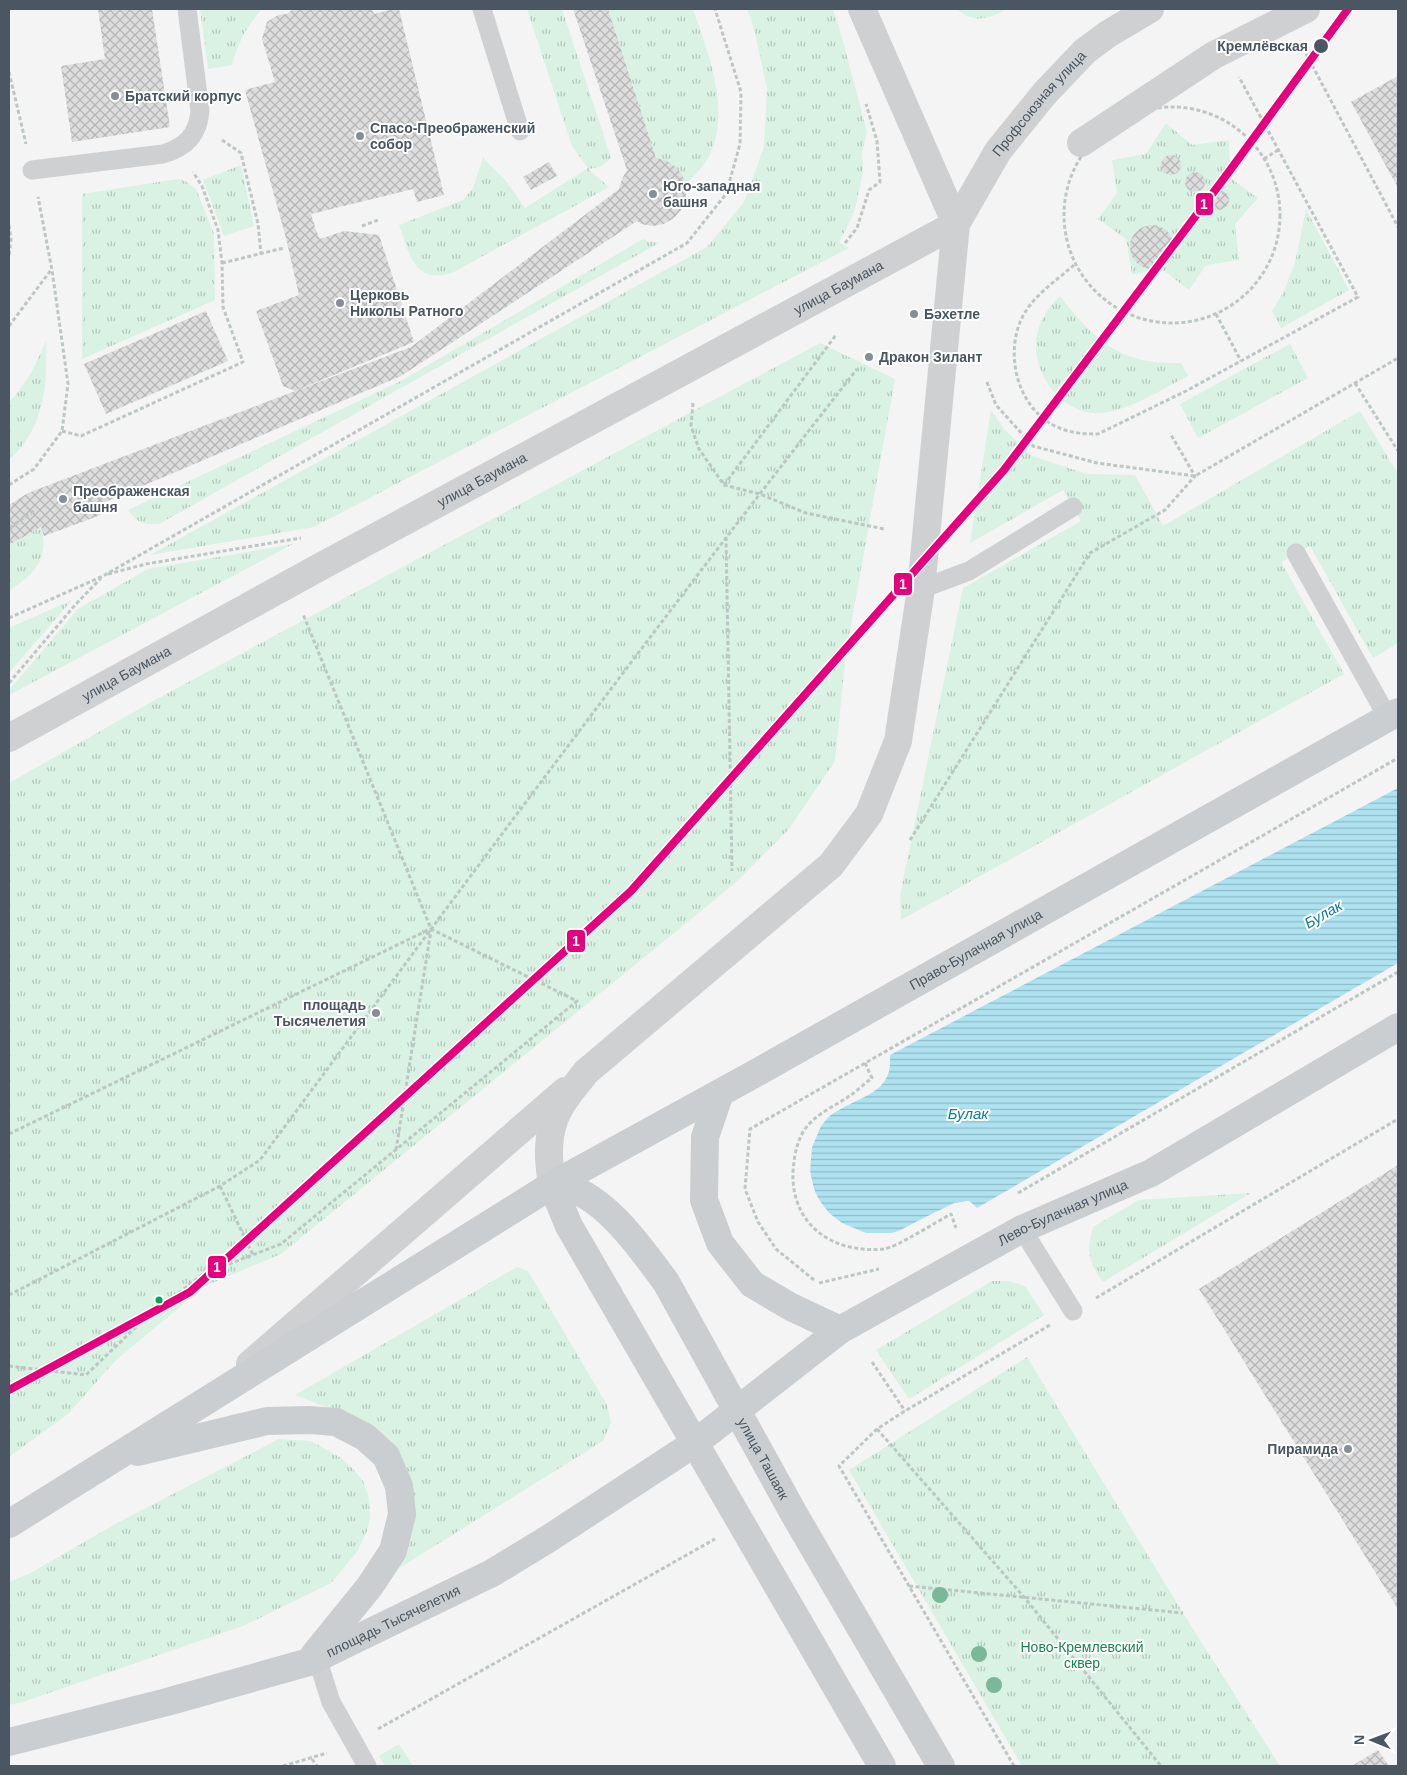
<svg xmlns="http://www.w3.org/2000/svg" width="1407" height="1775" font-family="Arial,sans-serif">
<defs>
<pattern id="grass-tufts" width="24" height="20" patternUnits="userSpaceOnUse" patternTransform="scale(1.25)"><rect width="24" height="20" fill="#d9f2e3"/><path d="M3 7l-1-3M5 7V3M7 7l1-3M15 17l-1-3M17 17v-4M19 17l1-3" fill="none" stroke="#b2c7bb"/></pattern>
<pattern id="water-rules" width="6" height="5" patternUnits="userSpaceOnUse" patternTransform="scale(1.25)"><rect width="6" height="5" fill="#aee2f0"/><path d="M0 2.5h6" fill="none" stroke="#90bac6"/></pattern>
<pattern id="building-cross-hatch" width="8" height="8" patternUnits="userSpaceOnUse" patternTransform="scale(1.25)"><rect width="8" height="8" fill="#ddddde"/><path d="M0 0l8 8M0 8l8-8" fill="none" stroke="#b5b6b7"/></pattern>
</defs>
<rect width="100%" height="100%" fill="#f4f4f4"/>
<g fill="url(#grass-tufts)">
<path d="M200,9H262C246,27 239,41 232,65L208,69Z"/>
<path d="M527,9H562L611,158L600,167L588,169L609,187L454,272C414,286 410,255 399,225L463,200L473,188L483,158L506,181L525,208L588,168L572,146Z"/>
<path d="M608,9H693C712,64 743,140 685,184C681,169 671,162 656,158Z"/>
<polygon points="747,9 833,9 841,34 867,132 862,152 863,172 856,205 851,219 839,242 849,248 314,527 150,555 707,247 744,202 764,147 767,88 754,29"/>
<path d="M957,9H1008C989,18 975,25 957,9Z"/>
<polygon points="1166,123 1192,145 1229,140 1230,178 1258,198 1235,224 1239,260 1206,265 1189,290 1163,270 1132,274 1126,239 1098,219 1117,193 1112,160 1146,154"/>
<polygon points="241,165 254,226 224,236 203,180"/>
<polygon points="178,179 185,181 196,189 214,234 215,300 82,359 82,194"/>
<polygon points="1306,209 1349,290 1281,328 1272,311 1284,291 1295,263"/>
<path d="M643,239L648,241L659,243L159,524C142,525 138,523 128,510L401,381Z"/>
<path d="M1060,296C1095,341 1121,365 1181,363L1188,376C1162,389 1126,413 1097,413C1059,413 1030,370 1037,335C1040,319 1049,307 1060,296Z"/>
<path d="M46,341C48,385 44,429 9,460V402C27,384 36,364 46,341Z"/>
<polygon points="820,343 895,379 846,653 835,761 789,829 734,884 281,1254 205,1286 116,1360 68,1414 9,1457 9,783 155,700"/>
<polygon points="1290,344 1308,378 1198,438 1180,404"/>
<polygon points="991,410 1004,429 1032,456 1087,474 1135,475 1163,526 1360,411 1398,474 1398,643 1373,658 1310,546 1281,562 1344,674 901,920 900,895 963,588 1081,521 1063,490 970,543"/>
<path d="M41,527C50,559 34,574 9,591V545Z"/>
<polygon points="293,544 9,695 9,690 78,609 148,569"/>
<polygon points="72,600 9,673 9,628"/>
<path d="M1251,1193L1103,1282C1088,1261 1086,1252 1093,1227L1139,1200Z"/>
<polygon points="517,1267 528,1271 607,1405 611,1422 603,1441 396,1570 408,1514 362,1421 295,1395"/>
<polygon points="992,1281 1009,1281 1025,1286 1044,1315 909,1399 876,1350"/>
<polygon points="1027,1357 1183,1613 1280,1766 1022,1766 849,1470"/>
<polygon points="279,1439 311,1441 341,1458 352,1468 363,1481 369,1498 370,1517 367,1531 357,1552 331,1583 243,1626 23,1702 9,1705 9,1582 29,1574 117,1523"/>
<polygon points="399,1744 413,1766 385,1766 379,1756"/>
</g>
<path fill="url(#water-rules)" d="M1398,788V963L977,1208L969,1201C948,1204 931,1215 912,1224C906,1227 899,1232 891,1233C883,1233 872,1235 865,1233C816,1220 796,1171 820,1127C835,1101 882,1101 889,1071C890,1066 890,1060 890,1055Z"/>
<polygon fill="#f4f4f4" points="888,1053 890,1055 889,1071 880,1087 830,1115 821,1126 812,1147 810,1172 815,1193 826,1211 842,1223 866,1233 895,1233 954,1203 969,1201 979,1210 976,1210 968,1203 955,1206 895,1235 866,1236 840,1225 825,1213 813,1195 808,1172 809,1147 818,1125 829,1113 878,1086 887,1071"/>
<g fill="url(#building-cross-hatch)">
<polygon points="98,9 152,9 170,127 72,142 61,66 105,59"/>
<polygon points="293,9 372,9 374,14 393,9 399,9 444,195 417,202 413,189 311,214 316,230 320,239 344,231 379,235 414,342 295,391 283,386 256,311 299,295 286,238 245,90 275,82 262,39 267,22 278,15 287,14"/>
<polygon points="573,9 608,9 656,158 667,161 677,168 683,177 685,184 686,199 681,210 674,218 664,224 653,226 641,224 637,221 401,376 98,505 101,515 44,536 41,527 9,545 9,505 28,493 411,347 619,189 622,179 627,170"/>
<polygon points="1398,76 1398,188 1351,102"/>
<circle cx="1171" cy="165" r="10"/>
<polygon points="549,162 557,176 531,190 523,177"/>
<circle cx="1195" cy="182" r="10"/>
<circle cx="1219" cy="200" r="10"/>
<circle cx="1152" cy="247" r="22"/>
<polygon points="206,311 228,361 106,414 84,364"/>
<polygon points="1398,1165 1398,1609 1199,1289"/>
<polygon points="1378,1750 1389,1766 1352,1766"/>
</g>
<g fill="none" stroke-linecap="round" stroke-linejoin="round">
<g stroke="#bcc7c4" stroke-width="3" stroke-dasharray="4 2.5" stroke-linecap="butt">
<polyline points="1303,48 1398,227"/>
<polyline points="9,72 26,144"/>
<circle cx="1172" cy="215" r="108"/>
<polyline points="222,140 241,153 258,224 261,254"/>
<polyline points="1264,159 1278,150"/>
<polyline points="9,225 11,239 9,256"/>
<polyline points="362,226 378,220"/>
<polyline points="845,243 857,228 869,190 880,182 877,141 866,104"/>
<polyline points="222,263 284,248"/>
<path d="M1074,265C1056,281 1031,297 1021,320C1005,356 1018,406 1053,425C1068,433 1083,434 1098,434L1186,391L1358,297L1239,77"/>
<polyline points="1216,314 1241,361"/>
<polyline points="9,326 51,270"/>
<polyline points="987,382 996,405 1033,446 1097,463 1195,476 1398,358"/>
<polyline points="1355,383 1398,451"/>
<polyline points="693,403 691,426 699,449 724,485 760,494 806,513 884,529"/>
<polyline points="62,431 81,436 243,362 223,307 222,263 218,230 202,186 193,172"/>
<polyline points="9,485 34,469 62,431 68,384 52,270 38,197"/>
<polyline points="724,485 836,335"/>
<polyline points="9,528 35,510"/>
<polyline points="726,537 732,871"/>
<polyline points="108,574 146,564 301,538"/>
<polyline points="9,618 103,576 687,243 726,194 740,144 741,92 715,9"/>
<polyline points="9,683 76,604 101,578"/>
<polyline points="910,840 1090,553 1165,510 1195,476 1170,433"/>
<path d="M865,1063L872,1078C865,1083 858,1090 851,1095C835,1106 813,1115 803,1132C796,1145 794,1157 793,1172C791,1225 833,1254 884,1249C895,1248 938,1221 951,1214L956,1228"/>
<polyline points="9,1134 430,929"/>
<polyline points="396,1150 431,930"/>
<polyline points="220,1186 253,1255"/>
<polyline points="1018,1193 1398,972"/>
<polyline points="814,1280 776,1249 758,1222 745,1189 750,1129 1398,758"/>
<polyline points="819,1283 879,1269"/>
<path d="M9,1295L220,1186L260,1160C456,895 653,629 857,369"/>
<polyline points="1096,1298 1398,1119"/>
<polyline points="872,1362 905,1411"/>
<polyline points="9,1366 86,1375 137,1326 203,1274 281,1244 577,1001 431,929 303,614"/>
<polyline points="877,1429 1024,1597 1161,1766"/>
<polyline points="909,1586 1183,1613"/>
<polyline points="378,1729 715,1539"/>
<polyline points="312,1759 317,1766"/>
<polyline points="283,1766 327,1753"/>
<polyline points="1014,1766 839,1466 877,1429 905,1411 1050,1325"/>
</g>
<g stroke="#ced0d2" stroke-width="19">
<polyline points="482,9 520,131"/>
<path d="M32,170L163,154C186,147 198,135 200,111L187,9"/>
<polyline points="1296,553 1388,718"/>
<polyline points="921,589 969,571 1073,507"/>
<polyline points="1022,1229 1073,1311"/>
<polyline points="317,1658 331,1702 367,1766"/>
</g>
<polyline stroke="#ced0d2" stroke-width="28" points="1081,143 1214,55 1306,9"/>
<path stroke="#ced0d2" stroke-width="28" id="s1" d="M9,738L318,568L956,224L862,9"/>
<g stroke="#ced0d2" stroke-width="28">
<path id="s2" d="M552,1185C548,1160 546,1132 559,1109C566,1096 577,1084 586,1072L831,865L869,814L898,741L921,589L956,224L998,151L1045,93L1085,51L1108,34L1150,9"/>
<polyline points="250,1364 565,1091"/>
</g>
<g stroke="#caced1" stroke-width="28">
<polyline points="720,1093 705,1137 704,1200 720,1243 752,1284 791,1307 840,1330"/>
<path id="s3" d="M552,1185C559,1186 568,1187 575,1190C612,1206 642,1250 666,1282L794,1514L941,1766"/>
<polyline points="552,1185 569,1226 882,1766"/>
<polyline points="138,1452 267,1421 309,1420 336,1422 365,1437 386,1456 399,1486 402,1514 393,1551 370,1586 314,1655"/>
<path id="s4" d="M9,1524L552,1185L747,1078L1398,712"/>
<path id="s5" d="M9,1742L167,1702L309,1662L492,1573L548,1539L695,1443L840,1330L1022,1229L1151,1173L1398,1027"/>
</g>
<g stroke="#fff" stroke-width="11">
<polyline id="metro-1" points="9,1390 190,1292 631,891 1004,470 1228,173 1348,9"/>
</g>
<use href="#metro-1" stroke="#e5007d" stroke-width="8"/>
</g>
<g fill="#7ab899">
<circle cx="940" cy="1595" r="8"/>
<circle cx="979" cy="1654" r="8"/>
<circle cx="994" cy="1685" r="8"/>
</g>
<circle fill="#4a5661" stroke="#fff" stroke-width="2" cx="1321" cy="46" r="8"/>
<g fill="#868d94" stroke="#fff" stroke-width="2">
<circle cx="115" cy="96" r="5"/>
<circle cx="360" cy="136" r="5"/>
<circle cx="653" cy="194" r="5"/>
<circle cx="340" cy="303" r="5"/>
<circle cx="914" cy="314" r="5"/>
<circle cx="869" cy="357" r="5"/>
<circle cx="63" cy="499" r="5"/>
<circle cx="376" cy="1013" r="5"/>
<circle cx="1348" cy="1449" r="5"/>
</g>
<circle fill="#00a651" stroke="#fff" stroke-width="2" cx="159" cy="1300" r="4.5"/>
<g text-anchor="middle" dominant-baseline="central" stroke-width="4" stroke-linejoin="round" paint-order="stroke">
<g font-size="14" font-weight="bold" fill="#4a5661" stroke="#fff" text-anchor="end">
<text x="1308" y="46">Кремлёвская</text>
</g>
<g font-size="14" font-weight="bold" fill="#4a5661" stroke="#fff" text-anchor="start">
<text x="125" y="96">Братский корпус</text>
<text x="370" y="128">Спасо-Преображенский<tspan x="370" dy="16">собор</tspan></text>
<text x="663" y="186">Юго-западная<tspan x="663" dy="16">башня</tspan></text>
<text x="350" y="295">Церковь<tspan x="350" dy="16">Николы Ратного</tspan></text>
<text x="924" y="314">Бәхетле</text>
<text x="879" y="357">Дракон Зилант</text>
<text x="73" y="491">Преображенская<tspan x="73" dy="16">башня</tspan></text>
<text x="366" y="1005" text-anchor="end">площадь<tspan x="366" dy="16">Тысячелетия</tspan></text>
<text x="1338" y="1449" text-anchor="end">Пирамида</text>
</g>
<g font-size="14" fill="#4a5661" stroke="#fff">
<text stroke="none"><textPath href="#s2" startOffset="1254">Профсоюзная улица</textPath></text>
<text stroke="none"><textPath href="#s1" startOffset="944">улица Баумана</textPath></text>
<text stroke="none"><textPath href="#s1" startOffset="539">улица Баумана</textPath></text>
<text stroke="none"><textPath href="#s1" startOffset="134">улица Баумана</textPath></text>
<text stroke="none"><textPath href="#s4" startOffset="1125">Право-Булачная улица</textPath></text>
<text stroke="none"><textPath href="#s5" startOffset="1191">Лево-Булачная улица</textPath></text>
<text stroke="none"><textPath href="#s3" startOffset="356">улица Ташаяк</textPath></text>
<text stroke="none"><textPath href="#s5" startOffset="404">площадь Тысячелетия</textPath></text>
</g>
<g font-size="14" fill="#17864f" stroke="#fff">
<text x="1082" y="1647">Ново-Кремлевский<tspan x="1082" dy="16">сквер</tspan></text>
</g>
<g font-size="15" font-style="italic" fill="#0c7c9b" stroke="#fff">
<text transform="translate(1323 914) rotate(-30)">Булак</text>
<text x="968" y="1113">Булак</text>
</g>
</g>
<g stroke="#fff" stroke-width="2">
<rect x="1195" y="192" width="19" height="24" rx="5" fill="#e5007d"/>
<rect x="893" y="572" width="20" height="24" rx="5" fill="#e5007d"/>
<rect x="566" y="929" width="20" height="24" rx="5" fill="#e5007d"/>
<rect x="207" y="1255" width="20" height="24" rx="5" fill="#e5007d"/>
</g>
<g font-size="14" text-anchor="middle" font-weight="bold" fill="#fff">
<text x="1204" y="209">1</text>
<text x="903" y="589">1</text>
<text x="576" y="946">1</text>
<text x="217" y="1272">1</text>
</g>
<rect width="1407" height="1775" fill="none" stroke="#4a5661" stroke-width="20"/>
<g transform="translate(1372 1740) rotate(271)" stroke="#ffffff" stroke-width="4" paint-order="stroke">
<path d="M0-4L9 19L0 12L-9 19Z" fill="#4a5661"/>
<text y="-8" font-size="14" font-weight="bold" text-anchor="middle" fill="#4a5661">N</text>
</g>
</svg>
